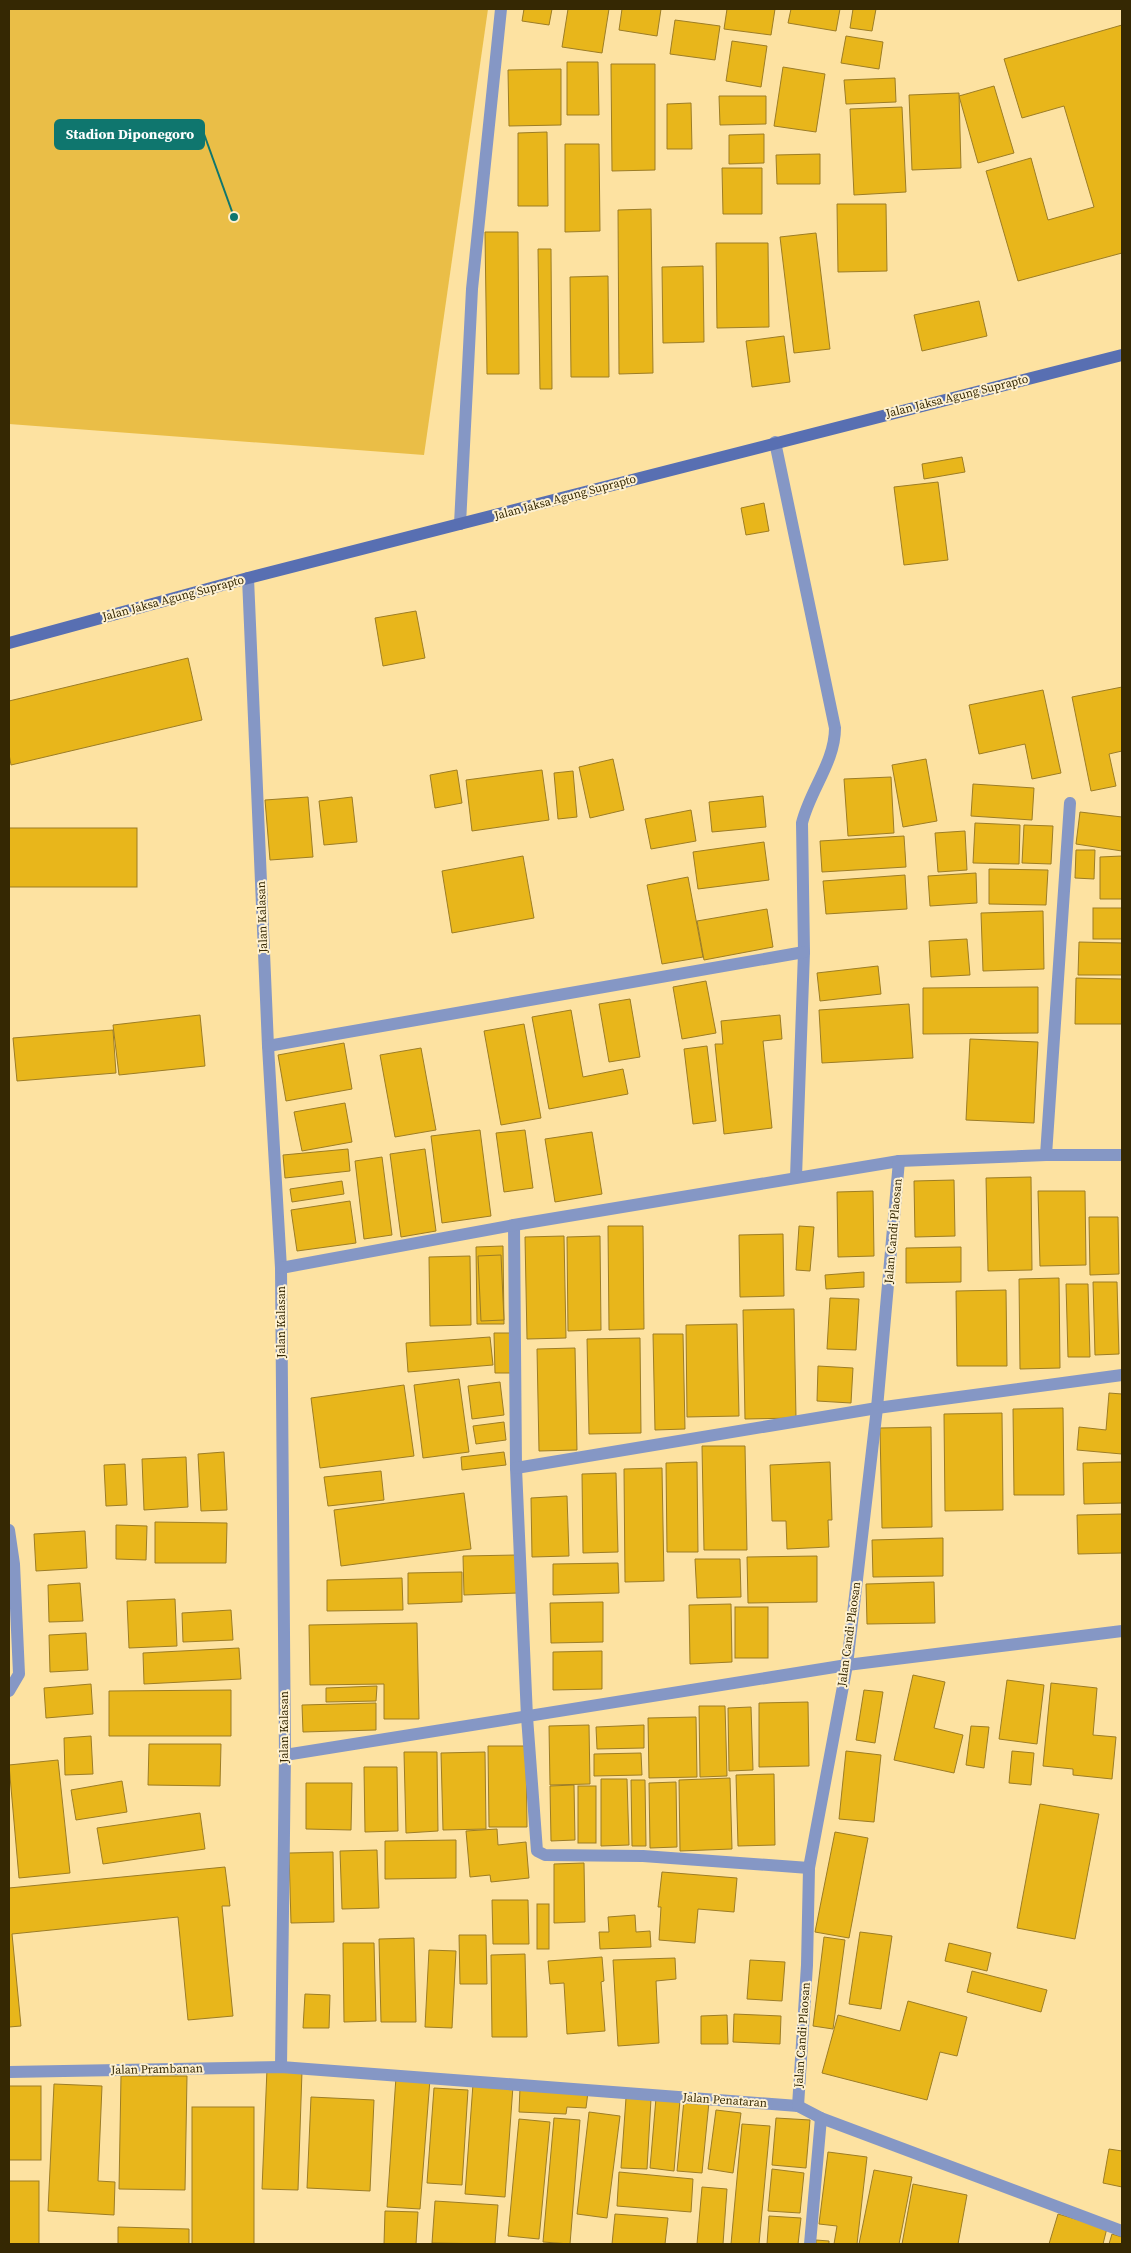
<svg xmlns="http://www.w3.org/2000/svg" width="1131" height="2253" font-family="'Source Serif 4',serif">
<rect width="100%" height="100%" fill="#fde2a1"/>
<polygon fill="#eabe47" points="9,9 488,9 424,455 9,424"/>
<g fill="#e8b61b" stroke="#9d7d25">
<polygon points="524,9 552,9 549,25 522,21"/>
<polygon points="568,9 609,9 602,53 562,47"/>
<polygon points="622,9 661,9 657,36 619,30"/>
<polygon points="727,9 775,9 771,35 724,29"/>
<polygon points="791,9 840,9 836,31 788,23"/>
<polygon points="853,9 876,9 872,31 850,28"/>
<polygon points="675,20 720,26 715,60 670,54"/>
<polygon points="1122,25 1122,253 1018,281 986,171 1031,158 1048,220 1094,207 1064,106 1022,118 1004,59"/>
<polygon points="846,36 883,42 879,69 841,63"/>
<polygon points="732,41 767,46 761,87 726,81"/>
<polygon points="567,62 598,62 599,115 567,115"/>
<polygon points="611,64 655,64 655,170 612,171"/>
<polygon points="783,67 825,74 816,132 774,126"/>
<polygon points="561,69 561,125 509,126 508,70"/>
<polygon points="895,78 896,102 846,104 844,80"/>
<polygon points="994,86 1014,153 978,163 959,96"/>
<polygon points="959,93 961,168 912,170 909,95"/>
<polygon points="719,96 766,96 766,124 720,125"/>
<polygon points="691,103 692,149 667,149 667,104"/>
<polygon points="902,107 906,192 854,195 850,109"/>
<polygon points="547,132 548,206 518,206 518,133"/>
<polygon points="764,134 764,163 729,164 729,135"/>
<polygon points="565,144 599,144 600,231 565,232"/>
<polygon points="820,154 820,184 777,184 776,155"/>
<polygon points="722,168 762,168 762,214 723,214"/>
<polygon points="837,204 886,204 887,271 838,272"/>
<polygon points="651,209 653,373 619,374 618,210"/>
<polygon points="485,232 518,232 519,374 487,374"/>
<polygon points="816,233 830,349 794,353 780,237"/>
<polygon points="716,243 768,243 769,327 717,328"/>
<polygon points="538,249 551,249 552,389 540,389"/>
<polygon points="703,266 704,342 663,343 662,267"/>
<polygon points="608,276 609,377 571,377 570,277"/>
<polygon points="979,301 987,336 922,351 914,315"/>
<polygon points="784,336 790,382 752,387 746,341"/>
<polygon points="962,457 965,472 924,479 922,464"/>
<polygon points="938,482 948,560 904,565 894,487"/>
<polygon points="764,503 769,531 746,535 741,508"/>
<polygon points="416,611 425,658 383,666 375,618"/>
<polygon points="188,658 202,720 11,765 9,754 9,701"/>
<polygon points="1122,687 1122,751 1109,754 1116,786 1091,791 1072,697"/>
<polygon points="1043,690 1061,773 1032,779 1025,744 979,754 969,705"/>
<polygon points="613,759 624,810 590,818 579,767"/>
<polygon points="926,759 937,821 903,827 892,765"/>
<polygon points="457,770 462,803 435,808 430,775"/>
<polygon points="542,770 549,820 472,831 466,780"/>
<polygon points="573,771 577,817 558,819 554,773"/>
<polygon points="891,777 894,833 848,836 844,779"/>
<polygon points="973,784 1034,788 1032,820 971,816"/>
<polygon points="763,796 766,827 712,832 709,802"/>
<polygon points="308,797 313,857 270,860 265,800"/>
<polygon points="352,797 357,842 324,845 319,801"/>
<polygon points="691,810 696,841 651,849 645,819"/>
<polygon points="1080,812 1122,817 1122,851 1076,844"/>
<polygon points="975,823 1020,825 1019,864 973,863"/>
<polygon points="1024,825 1053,826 1051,864 1022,863"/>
<rect x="9" y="828" width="128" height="59"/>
<polygon points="965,831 967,870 938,872 935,833"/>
<polygon points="904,836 906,867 822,872 820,841"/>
<polygon points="764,842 769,880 698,889 693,852"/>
<polygon points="1076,850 1095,850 1094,879 1075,878"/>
<polygon points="523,856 534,918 452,933 442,871"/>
<polygon points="1122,856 1122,899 1100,899 1100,857"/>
<polygon points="989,869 1048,870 1046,905 989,904"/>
<polygon points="976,873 977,903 930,906 928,876"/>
<polygon points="905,875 907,909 826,914 823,881"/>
<polygon points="688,877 703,957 662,964 647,885"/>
<rect x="1093" y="908" width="29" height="31"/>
<polygon points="767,909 773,947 704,960 697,921"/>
<polygon points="1043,911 1044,969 983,971 981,913"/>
<polygon points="967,939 970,975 931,977 929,941"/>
<polygon points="1079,942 1122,943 1122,975 1078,975"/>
<polygon points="878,966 881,994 820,1001 817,973"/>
<polygon points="1076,978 1122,979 1122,1024 1075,1024"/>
<polygon points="706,981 716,1033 682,1039 673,987"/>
<polygon points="1038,987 1038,1033 923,1034 923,988"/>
<polygon points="630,999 640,1057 609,1062 599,1004"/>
<polygon points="909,1004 913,1058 822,1063 819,1010"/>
<polygon points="571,1010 583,1077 623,1069 628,1094 549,1109 532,1017"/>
<polygon points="200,1015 205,1066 119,1075 113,1025"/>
<polygon points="780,1015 782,1039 763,1041 772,1128 724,1134 715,1044 723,1044 721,1021"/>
<polygon points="524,1024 541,1118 501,1125 484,1031"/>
<polygon points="113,1030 116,1073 17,1081 13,1038"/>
<polygon points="970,1039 1038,1042 1034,1123 966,1120"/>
<polygon points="344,1043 352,1089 286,1101 278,1055"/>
<polygon points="707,1046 716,1121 693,1124 684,1049"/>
<polygon points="421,1048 436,1130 395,1137 380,1055"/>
<polygon points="345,1103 352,1142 302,1151 294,1112"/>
<polygon points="480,1130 491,1216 442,1223 431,1136"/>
<polygon points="525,1130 533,1188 504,1192 496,1133"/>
<polygon points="592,1132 602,1194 555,1202 545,1139"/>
<polygon points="348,1149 350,1171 285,1178 283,1155"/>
<polygon points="425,1149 436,1231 401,1237 390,1154"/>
<polygon points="382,1157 392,1235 364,1239 355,1161"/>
<polygon points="1031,1177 1032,1270 988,1271 986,1178"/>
<polygon points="954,1180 955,1236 915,1237 914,1181"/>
<polygon points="342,1181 344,1194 292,1202 290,1189"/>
<polygon points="873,1191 874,1256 838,1257 837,1192"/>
<polygon points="1038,1191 1085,1191 1086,1265 1040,1266"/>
<polygon points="350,1201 356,1243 297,1251 291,1210"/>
<polygon points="1089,1217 1118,1217 1119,1274 1090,1275"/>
<polygon points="608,1226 643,1226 644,1329 609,1330"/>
<polygon points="799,1226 814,1227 810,1271 796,1270"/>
<polygon points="783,1234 784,1296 740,1297 739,1235"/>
<polygon points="564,1236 566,1338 527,1339 525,1237"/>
<polygon points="600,1236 601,1330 568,1331 567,1237"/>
<polygon points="503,1246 504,1324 477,1324 476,1247"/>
<polygon points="961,1247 961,1282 906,1283 906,1248"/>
<polygon points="501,1255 504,1320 481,1321 478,1256"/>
<polygon points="470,1256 471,1325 430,1326 429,1257"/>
<polygon points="864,1272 864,1287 826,1289 825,1275"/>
<polygon points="1059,1278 1060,1368 1020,1369 1019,1279"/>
<polygon points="1093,1282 1117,1282 1119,1354 1095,1355"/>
<polygon points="1066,1284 1088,1284 1090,1357 1068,1357"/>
<polygon points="1006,1290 1007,1366 957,1366 956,1291"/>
<polygon points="830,1298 859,1299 856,1350 827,1349"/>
<polygon points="794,1309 796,1418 745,1419 743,1310"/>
<polygon points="737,1324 739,1416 687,1417 686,1325"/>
<polygon points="494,1333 513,1333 514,1373 495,1373"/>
<polygon points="653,1334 683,1334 685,1429 655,1430"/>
<polygon points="490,1337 493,1365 408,1372 406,1343"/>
<polygon points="640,1338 641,1433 589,1434 587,1339"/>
<polygon points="575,1348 577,1450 539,1451 537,1349"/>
<polygon points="818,1366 853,1368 851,1403 817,1401"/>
<polygon points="459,1379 469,1452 423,1458 414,1385"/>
<polygon points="500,1382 504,1415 472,1419 468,1386"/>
<polygon points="404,1385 414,1456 320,1468 311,1398"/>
<polygon points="1109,1393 1122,1394 1122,1454 1077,1450 1079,1427 1106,1430"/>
<polygon points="1063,1408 1064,1495 1014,1495 1013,1409"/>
<polygon points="1002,1413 1003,1510 945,1511 944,1414"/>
<polygon points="504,1422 506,1440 476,1444 473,1426"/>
<polygon points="931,1427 932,1527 882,1528 880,1428"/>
<polygon points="702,1446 745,1446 747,1550 704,1550"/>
<polygon points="224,1452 227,1510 201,1511 198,1454"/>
<polygon points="504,1452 506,1465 462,1470 461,1457"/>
<polygon points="186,1457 188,1507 144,1510 142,1459"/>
<polygon points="697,1462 698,1552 667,1552 666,1463"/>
<polygon points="830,1462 832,1520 828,1520 829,1547 787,1549 786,1521 772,1521 770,1465"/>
<polygon points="1122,1462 1122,1503 1084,1504 1083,1463"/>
<polygon points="125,1464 127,1505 106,1506 104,1465"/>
<polygon points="662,1468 664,1581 625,1582 624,1469"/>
<polygon points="381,1471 384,1500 328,1506 324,1477"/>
<polygon points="616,1473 618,1552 583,1553 582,1474"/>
<polygon points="464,1493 471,1549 341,1566 334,1510"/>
<polygon points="567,1496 569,1556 532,1557 531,1498"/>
<polygon points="1122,1514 1122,1553 1078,1554 1077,1515"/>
<polygon points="155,1522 227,1523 226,1563 155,1563"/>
<polygon points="116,1525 147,1526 146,1560 116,1559"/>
<polygon points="85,1531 87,1568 36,1571 34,1534"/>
<polygon points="943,1538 943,1576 873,1577 872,1540"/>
<polygon points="517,1555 518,1593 464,1595 463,1556"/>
<polygon points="817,1556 817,1602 748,1603 747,1557"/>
<polygon points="695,1559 740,1559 741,1597 697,1598"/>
<polygon points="618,1563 619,1593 553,1595 553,1564"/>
<polygon points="462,1572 462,1602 408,1604 408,1573"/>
<polygon points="402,1578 403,1610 327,1611 327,1580"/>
<polygon points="934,1582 935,1623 867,1624 866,1584"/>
<polygon points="80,1583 83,1621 49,1622 48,1585"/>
<polygon points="175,1599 177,1646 129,1648 127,1601"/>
<polygon points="603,1602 603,1642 551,1643 550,1603"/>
<polygon points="731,1604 732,1662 690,1664 689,1605"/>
<rect x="735" y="1607" width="33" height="51"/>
<polygon points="231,1610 233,1640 183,1642 182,1613"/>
<polygon points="417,1623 419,1719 384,1719 384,1684 310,1685 309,1625"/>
<polygon points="86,1633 88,1670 50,1672 49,1635"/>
<polygon points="239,1648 241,1679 144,1684 143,1653"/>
<polygon points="602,1651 602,1689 553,1690 553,1652"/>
<polygon points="913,1675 945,1682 934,1728 963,1735 954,1773 894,1760"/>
<polygon points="1007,1680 1044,1685 1037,1744 999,1739"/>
<polygon points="1051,1683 1097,1688 1093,1735 1116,1737 1112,1779 1073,1775 1073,1769 1043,1766"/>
<polygon points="91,1684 93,1714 46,1718 44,1688"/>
<polygon points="377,1686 376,1701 326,1702 326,1688"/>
<polygon points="231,1690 231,1736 109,1736 109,1691"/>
<polygon points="864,1690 883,1692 875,1743 856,1740"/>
<polygon points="808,1702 809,1766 759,1767 759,1703"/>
<polygon points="376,1703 376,1730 303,1732 302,1705"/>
<polygon points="699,1706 725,1706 727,1776 700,1777"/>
<polygon points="751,1707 753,1770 729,1771 728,1708"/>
<polygon points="696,1717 697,1777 649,1778 648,1718"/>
<polygon points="589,1725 590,1784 550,1785 549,1726"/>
<polygon points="644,1725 644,1748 597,1749 596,1727"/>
<polygon points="971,1726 989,1727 984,1768 966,1765"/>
<polygon points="91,1736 93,1774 65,1775 64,1738"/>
<polygon points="149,1744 221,1744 220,1786 148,1785"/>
<polygon points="488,1746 526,1746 527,1827 489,1827"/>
<polygon points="846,1751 881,1755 874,1822 839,1819"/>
<polygon points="1012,1751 1034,1753 1031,1785 1009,1783"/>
<polygon points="404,1752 437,1752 438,1831 406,1833"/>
<polygon points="485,1752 486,1829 443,1830 441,1753"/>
<polygon points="641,1753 642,1775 594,1776 594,1754"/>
<polygon points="58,1760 70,1873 19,1878 9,1765"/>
<polygon points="364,1767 397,1767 398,1831 365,1832"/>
<polygon points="774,1774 775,1845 738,1846 736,1775"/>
<polygon points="730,1778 732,1849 680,1851 679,1780"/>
<polygon points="601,1779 627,1779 629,1845 601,1846"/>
<polygon points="631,1780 645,1780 646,1846 632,1846"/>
<polygon points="122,1781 127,1812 76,1820 71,1790"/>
<polygon points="676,1782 677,1847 650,1848 649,1783"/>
<polygon points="306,1783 352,1783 351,1830 306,1829"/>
<polygon points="574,1785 575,1840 551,1841 550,1786"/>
<rect x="578" y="1786" width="18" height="57"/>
<polygon points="1040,1804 1099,1814 1075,1939 1017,1928"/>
<polygon points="200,1813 205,1849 103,1864 97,1828"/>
<polygon points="497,1829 498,1845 526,1842 529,1878 491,1882 490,1875 470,1877 466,1831"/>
<polygon points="835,1832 868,1838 849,1938 815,1932"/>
<polygon points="456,1840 456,1878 385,1879 385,1841"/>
<polygon points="377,1850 379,1908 342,1909 340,1851"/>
<polygon points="333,1852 334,1922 291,1923 289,1853"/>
<polygon points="584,1863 585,1922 554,1923 554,1864"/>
<polygon points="225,1867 230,1906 222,1906 233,2016 188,2020 178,1917 12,1934 21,2026 9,2027 9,1888"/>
<polygon points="662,1872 737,1878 734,1912 698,1909 695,1943 659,1940 661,1907 658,1907"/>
<polygon points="492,1900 528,1900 529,1944 493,1944"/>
<rect x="537" y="1904" width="12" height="45"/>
<polygon points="635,1915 636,1932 650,1931 651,1947 600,1949 599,1932 609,1932 608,1917"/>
<polygon points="860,1932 892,1936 881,2009 849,2004"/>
<polygon points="459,1935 486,1935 487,1984 460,1984"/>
<polygon points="824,1937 845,1940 833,2029 813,2026"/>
<polygon points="414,1938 416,2022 381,2022 379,1939"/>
<polygon points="343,1943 374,1943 376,2021 344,2022"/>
<polygon points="949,1943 991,1953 987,1971 945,1961"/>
<polygon points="429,1950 456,1951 452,2028 425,2027"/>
<polygon points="525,1954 527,2037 492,2037 491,1955"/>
<polygon points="602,1957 604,1981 601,1982 605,2031 567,2034 564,1983 550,1984 548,1961"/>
<polygon points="675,1958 676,1979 656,1981 659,2043 618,2046 613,1960"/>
<polygon points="750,1960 785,1962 782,2001 747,1999"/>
<polygon points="972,1971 1047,1990 1041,2012 967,1992"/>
<polygon points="305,1994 330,1995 329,2028 303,2028"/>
<polygon points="908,2001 967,2017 957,2056 940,2052 927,2100 822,2073 838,2015 900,2031"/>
<polygon points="734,2014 781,2016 780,2044 733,2042"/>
<polygon points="727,2015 728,2044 701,2044 701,2016"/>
<polygon points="267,2069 302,2071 298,2190 262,2189"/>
<polygon points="121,2076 187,2076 185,2190 119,2189"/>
<polygon points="396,2077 430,2079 420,2209 387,2207"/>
<polygon points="54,2084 102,2086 98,2181 115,2182 114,2215 48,2211"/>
<polygon points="473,2084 513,2086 505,2197 465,2194"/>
<rect x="9" y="2086" width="32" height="74"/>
<polygon points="434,2088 468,2090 462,2185 427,2183"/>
<polygon points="520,2088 588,2092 586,2108 567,2107 566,2114 519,2112"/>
<polygon points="311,2097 374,2100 370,2191 307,2188"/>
<polygon points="626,2098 651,2099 647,2169 621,2168"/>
<polygon points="656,2098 680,2100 674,2171 650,2168"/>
<polygon points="684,2100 709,2102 702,2173 677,2171"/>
<rect x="192" y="2107" width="62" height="137"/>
<polygon points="716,2110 741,2113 733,2173 708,2169"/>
<polygon points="589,2112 620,2116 607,2218 577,2214"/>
<polygon points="554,2118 580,2120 570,2244 543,2242"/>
<polygon points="776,2118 810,2120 806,2168 772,2165"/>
<polygon points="519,2119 550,2122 539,2239 508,2236"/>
<polygon points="742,2124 770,2126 759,2244 731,2244"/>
<polygon points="1109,2149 1122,2151 1122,2187 1103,2183"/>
<polygon points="828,2152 867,2157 857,2244 834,2244 837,2226 819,2224"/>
<polygon points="772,2169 804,2173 800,2213 768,2211"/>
<polygon points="874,2170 912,2177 899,2244 859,2244"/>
<polygon points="619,2172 693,2179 691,2212 617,2206"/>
<rect x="9" y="2181" width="30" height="63"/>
<polygon points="913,2184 967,2195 958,2244 902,2244"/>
<polygon points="702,2187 727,2189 723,2244 697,2244"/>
<polygon points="435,2201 498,2205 495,2244 432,2243"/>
<polygon points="385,2211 418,2212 416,2244 384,2244"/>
<polygon points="615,2214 668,2218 665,2244 612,2244"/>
<polygon points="1058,2214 1107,2228 1103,2244 1049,2244"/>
<polygon points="769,2216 801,2218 798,2244 767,2244"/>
<polygon points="118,2227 189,2229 189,2244 118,2244"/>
<polygon points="1112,2234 1122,2237 1122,2244 1109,2244"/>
<polygon points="816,2240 829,2241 829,2244 816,2244"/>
</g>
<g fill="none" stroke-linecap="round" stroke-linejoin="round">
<g stroke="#8597c5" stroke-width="12">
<path d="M775,442L835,728C835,762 810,790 802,823L804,952L796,1177"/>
<polyline points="460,524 472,289 501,9"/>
<polyline points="248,578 268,1046 281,1268 285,1755 281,2067"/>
<polyline points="268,1046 804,952"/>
<polyline points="1046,1155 1070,803"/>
<polyline points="514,1225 516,1468 527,1717 537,1851 545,1855 643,1856 809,1868"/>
<polyline points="281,1268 514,1225 899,1161 1046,1155 1122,1155"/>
<polyline points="516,1468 877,1408 1122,1375"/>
<polyline points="9,1530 14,1564 19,1674 9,1691"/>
<polyline points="285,1755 847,1665 1122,1631"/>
<polyline points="9,2072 281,2067 798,2106 821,2118 1122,2231"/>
<polyline points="798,2106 807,1965 809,1868 847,1665 877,1408 899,1161"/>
<polyline points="810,2244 821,2118"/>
</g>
<polyline stroke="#586fb2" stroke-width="12" points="9,643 248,578 1122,355"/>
</g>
<g text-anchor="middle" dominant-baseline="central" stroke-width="4" stroke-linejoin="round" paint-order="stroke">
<g font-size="12" fill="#352803" stroke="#fef1d1">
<text transform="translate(957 396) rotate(-14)">Jalan Jaksa Agung Suprapto</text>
<text transform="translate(565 497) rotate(-15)">Jalan Jaksa Agung Suprapto</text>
<text transform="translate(173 598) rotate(-15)">Jalan Jaksa Agung Suprapto</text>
<text transform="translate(262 917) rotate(-92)">Jalan Kalasan</text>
<text transform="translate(893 1231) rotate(-85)">Jalan Candi Plaosan</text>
<text transform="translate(281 1322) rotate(-90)">Jalan Kalasan</text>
<text transform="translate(849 1634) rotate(-82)">Jalan Candi Plaosan</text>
<text transform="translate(284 1727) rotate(-90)">Jalan Kalasan</text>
<text transform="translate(802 2035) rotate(-86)">Jalan Candi Plaosan</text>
<text transform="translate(157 2069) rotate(-1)">Jalan Prambanan</text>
<text transform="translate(725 2100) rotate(4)">Jalan Penataran</text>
</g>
</g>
<path fill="none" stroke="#0f766e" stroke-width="2" d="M234 217L204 134"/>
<circle fill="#0f766e" stroke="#fef1d1" stroke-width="2" cx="234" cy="217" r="5"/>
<rect fill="#0f766e" stroke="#0f766e" stroke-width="2" x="55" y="120" width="149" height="29" rx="5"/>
<g font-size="14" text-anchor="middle" font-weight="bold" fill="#fff">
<text x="130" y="139">Stadion Diponegoro</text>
</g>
<rect width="1131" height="2253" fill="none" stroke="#352803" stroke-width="20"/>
</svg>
